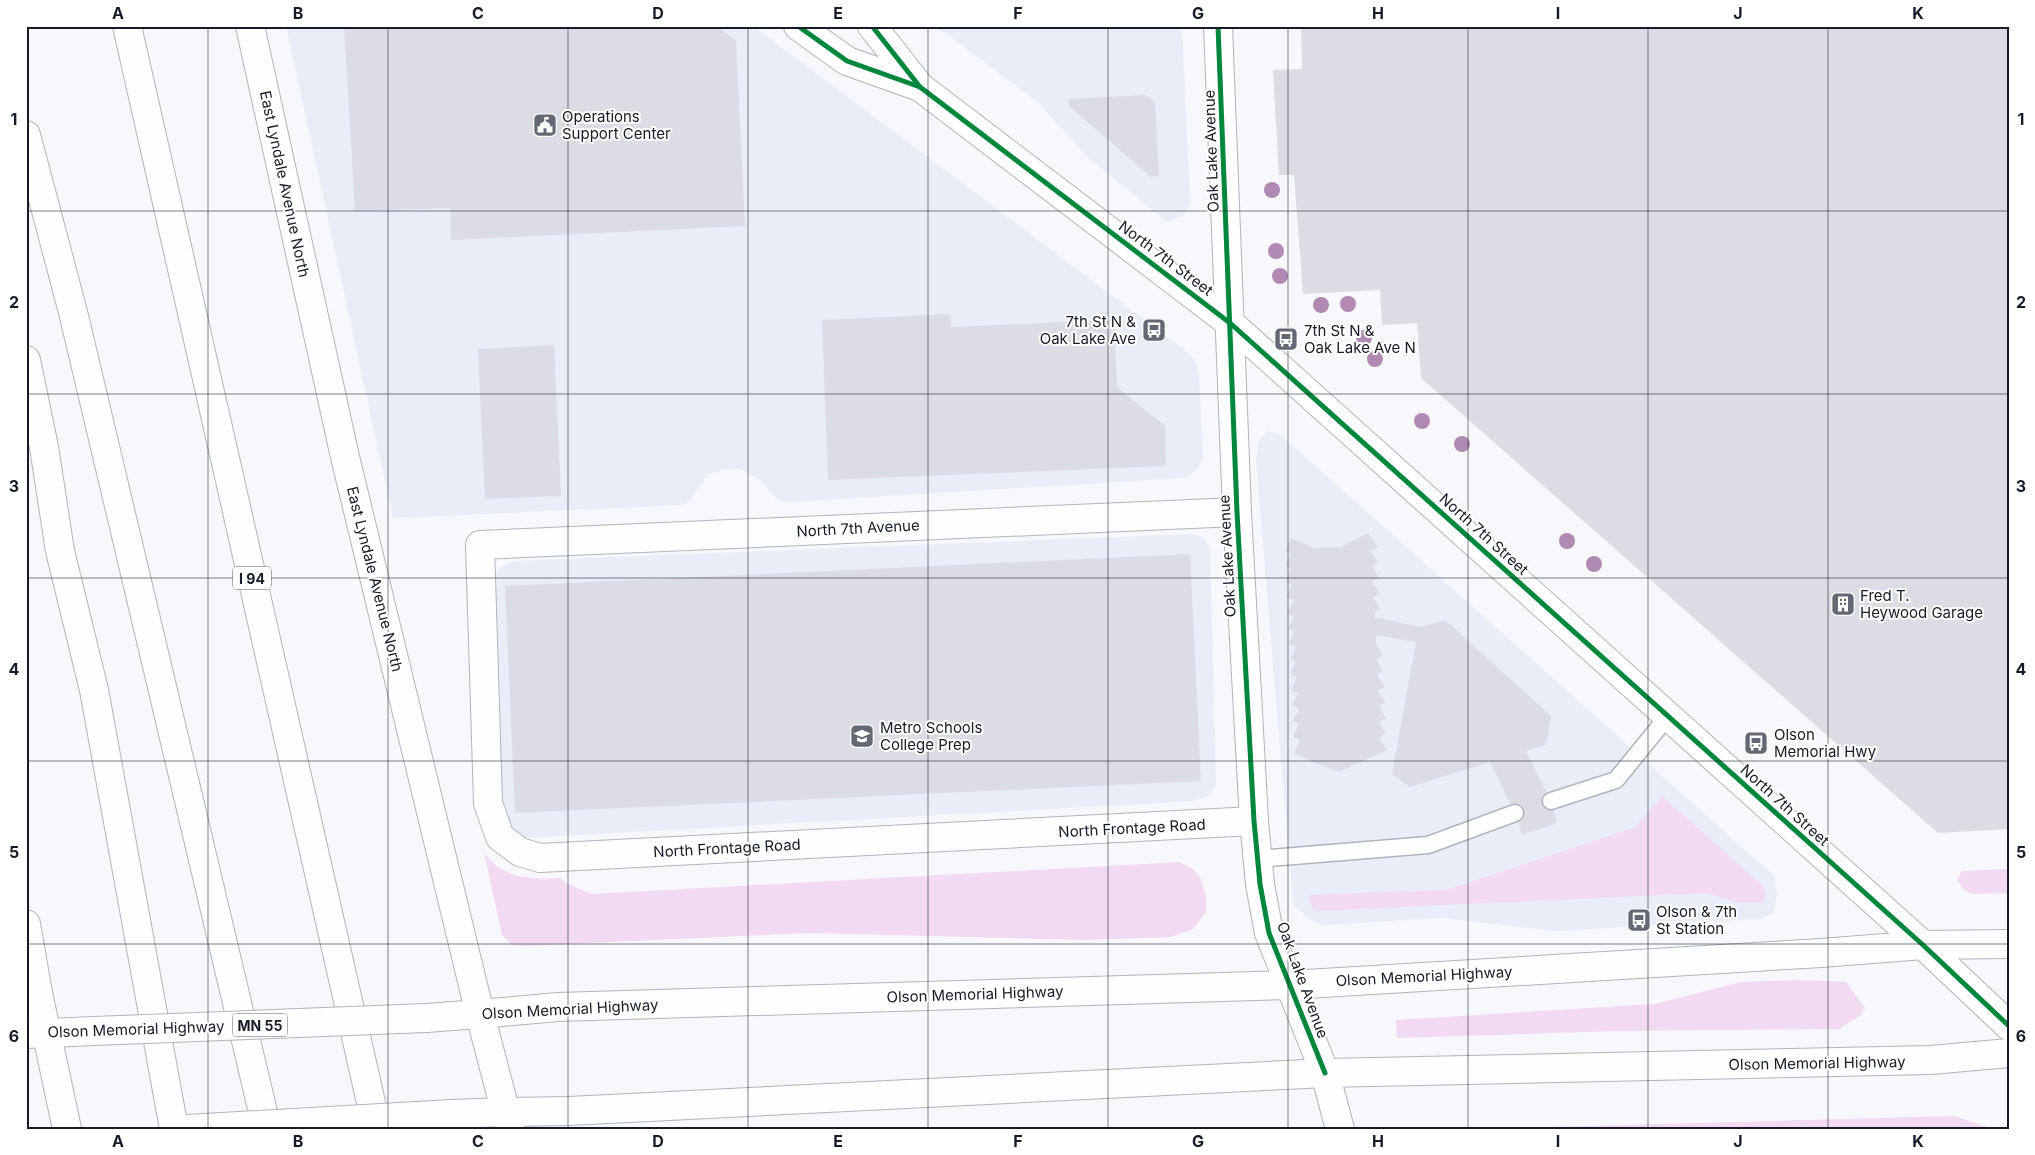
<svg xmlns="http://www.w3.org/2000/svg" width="2035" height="1155" font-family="Inter,sans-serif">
<rect width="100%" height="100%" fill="#f6f8fc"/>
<g fill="#e9edf8">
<polygon points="286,26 753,26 1183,349 1194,359 1199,373 1203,459 1195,471 1184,478 786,502 779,501 760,480 741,469 723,469 707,475 691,499 686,504 681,505 393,518"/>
<polygon points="930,26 1182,26 1190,205 1184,215 1167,222 1085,155 1039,103 947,34"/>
<polygon points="1268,431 1281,435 1774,876 1777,894 1774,912 1760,919 1557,931 1442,918 1321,925 1310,919 1293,905 1256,459 1259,440"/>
<polygon points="1192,534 1202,537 1210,547 1216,786 1209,795 1195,801 522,838 497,817 493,580 497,570 514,561"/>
</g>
<g fill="#f2daf3">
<polygon points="1662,796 1762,885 1766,896 1764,902 1736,902 1705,893 1314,911 1308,895 1447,890 1634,828"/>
<path d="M484,853C505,880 530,879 561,878L564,882L592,894L1179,862L1193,869L1200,877L1206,895V912L1193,929L1171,937L1084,940L809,933L523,946L511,944L502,935Z"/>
<polygon points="2009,869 2009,893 1974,894 1965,891 1957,880 1962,871"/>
<polygon points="1800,980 1846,982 1865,1008 1861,1015 1839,1029 1619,1031 1397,1038 1396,1020 1655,1004 1741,982"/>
<path d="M1955,1116L1992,1129C1956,1129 1920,1127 1883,1129H1476Z"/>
</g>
<g fill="#dddce4">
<polygon points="344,26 717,26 736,41 745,226 451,240 450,208 355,211"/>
<polygon points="1301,26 2009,26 2009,829 1938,833 1421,378 1417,323 1382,325 1380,290 1303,294 1294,175 1279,175 1273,70 1302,69"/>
<polygon points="1145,95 1155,102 1159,176 1151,177 1069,106 1069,99"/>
<polygon points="950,314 951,327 1114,320 1117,387 1165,426 1166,466 828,480 822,320"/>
<polygon points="554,345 561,496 485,499 478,349"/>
<polygon points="1368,533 1378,547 1370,551 1378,562 1372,566 1379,578 1372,582 1380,593 1373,598 1380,609 1375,612 1375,617 1419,627 1445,620 1551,716 1546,745 1526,751 1551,801 1557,823 1522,835 1515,813 1490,762 1410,787 1392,774 1416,642 1376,635 1376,644 1383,656 1376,659 1383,671 1377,675 1385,686 1378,691 1385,702 1379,706 1386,718 1379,722 1386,733 1379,738 1387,750 1339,772 1313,762 1294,753 1300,740 1293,737 1299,724 1293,721 1299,709 1292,705 1298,693 1291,690 1297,677 1290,674 1296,662 1290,659 1296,647 1288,644 1294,632 1288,628 1294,616 1287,613 1294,601 1286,597 1292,585 1285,582 1291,569 1285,566 1291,554 1285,551 1291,538 1314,548 1341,547"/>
<polygon points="1190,554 1201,781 515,813 505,586"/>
</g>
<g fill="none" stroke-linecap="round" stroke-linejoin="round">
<g stroke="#b1b4bc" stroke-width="19">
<g id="lane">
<polyline points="1551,801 1616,780 1668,716"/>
<polyline points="1258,859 1428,845 1515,813"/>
</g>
</g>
<g stroke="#b1b4bc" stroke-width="30">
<polyline id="street" points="1237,512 480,545 488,803 500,837 520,852 540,858 1254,821"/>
</g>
<g stroke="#b1b4bc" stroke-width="30">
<g id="secondary">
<polyline points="250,26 345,457 480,1014 558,1007 1290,985 1821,953 1923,945 2009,944"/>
<polyline points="798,26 847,61 920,87"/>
<polyline points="872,26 920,87 1230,323 1923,945 2009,1026"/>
<polyline points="1218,26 1237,512 1254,821 1260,884 1269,933 1325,1073 1340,1129"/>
<polyline points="26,924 38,993 67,1129"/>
<polyline points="505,1112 569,1111 1325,1073 1931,1060 2009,1053"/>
</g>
</g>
<g stroke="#b1b4bc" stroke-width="30">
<g id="primary">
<polyline points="426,1018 480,1014 510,1129"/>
<polyline points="26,1034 94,1031"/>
<polyline points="451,1114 505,1112"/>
</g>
</g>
<g stroke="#b1b4bc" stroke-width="30">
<g id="highway">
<polyline points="127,26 377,1129"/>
<polyline points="26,135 73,312 267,1129"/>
<polyline points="26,360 44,447 60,551 94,690 174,1129"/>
</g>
</g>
<use href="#lane" stroke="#fefeff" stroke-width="16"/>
<use href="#street" stroke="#fefeff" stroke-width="28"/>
<use href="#secondary" stroke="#fefeff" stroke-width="28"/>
<use href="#primary" stroke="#fefeff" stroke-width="28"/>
<use href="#highway" stroke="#fefeff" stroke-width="28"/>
<g stroke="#b1b4bc" stroke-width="30" stroke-linecap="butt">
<g id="primary-bridge">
<polyline points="94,1031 426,1018"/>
<polyline points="187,1129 451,1114"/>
</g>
</g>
<use href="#primary-bridge" stroke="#fefeff" stroke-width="28"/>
<g stroke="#fff" stroke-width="8">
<g id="cycleway">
<polyline points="798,26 847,61 920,87"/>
<polyline points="872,26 920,87 1230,323 1923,945 2009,1026"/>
<polyline points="1218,26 1237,512 1254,821 1260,884 1269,933 1325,1073"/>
</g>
</g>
<use href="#cycleway" stroke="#00873e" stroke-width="5"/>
</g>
<g fill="#b18ab4">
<circle cx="1272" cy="190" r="8"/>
<circle cx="1276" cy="251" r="8"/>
<circle cx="1280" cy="276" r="8"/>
<circle cx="1348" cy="304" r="8"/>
<circle cx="1321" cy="305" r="8"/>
<circle cx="1364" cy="338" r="8"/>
<circle cx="1375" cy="359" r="8"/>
<circle cx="1422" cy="421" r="8"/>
<circle cx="1462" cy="444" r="8"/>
<circle cx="1567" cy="541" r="8"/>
<circle cx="1594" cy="564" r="8"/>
</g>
<path fill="none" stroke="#161b27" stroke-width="1" stroke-opacity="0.55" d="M208,26V1129M388,26V1129M568,26V1129M748,26V1129M928,26V1129M1108,26V1129M1288,26V1129M1468,26V1129M1648,26V1129M1828,26V1129M26,211H2009M26,394H2009M26,578H2009M26,761H2009M26,944H2009"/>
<defs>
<g id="civic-square" transform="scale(1.25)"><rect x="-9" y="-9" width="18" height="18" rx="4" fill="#646872" stroke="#fff"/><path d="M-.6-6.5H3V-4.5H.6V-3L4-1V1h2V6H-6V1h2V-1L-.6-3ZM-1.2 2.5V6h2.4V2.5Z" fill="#fff"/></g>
<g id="bus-square" transform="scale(1.25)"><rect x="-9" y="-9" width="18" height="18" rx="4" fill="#646872" stroke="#fff"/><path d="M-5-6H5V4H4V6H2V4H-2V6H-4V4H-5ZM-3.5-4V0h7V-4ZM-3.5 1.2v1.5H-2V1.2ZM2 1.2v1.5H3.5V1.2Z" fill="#fff"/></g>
<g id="building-square" transform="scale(1.25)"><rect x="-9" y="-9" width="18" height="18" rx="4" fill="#646872" stroke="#fff"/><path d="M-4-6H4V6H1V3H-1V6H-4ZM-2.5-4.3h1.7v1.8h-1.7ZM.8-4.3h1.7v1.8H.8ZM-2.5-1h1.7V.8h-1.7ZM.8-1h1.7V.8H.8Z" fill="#fff"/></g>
<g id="school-square" transform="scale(1.25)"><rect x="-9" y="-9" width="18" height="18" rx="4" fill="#646872" stroke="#fff"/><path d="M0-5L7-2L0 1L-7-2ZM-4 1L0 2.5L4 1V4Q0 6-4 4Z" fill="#fff"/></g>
</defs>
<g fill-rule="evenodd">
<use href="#civic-square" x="545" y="125"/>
<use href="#bus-square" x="1154" y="330"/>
<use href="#bus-square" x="1286" y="339"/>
<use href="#building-square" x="1843" y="604"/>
<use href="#school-square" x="862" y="736"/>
<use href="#bus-square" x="1756" y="743"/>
<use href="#bus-square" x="1639" y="920"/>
</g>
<g text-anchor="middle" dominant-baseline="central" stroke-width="4" stroke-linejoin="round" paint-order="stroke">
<g fill="#fff" stroke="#5c5f68" stroke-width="1">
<rect x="233" y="566.5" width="38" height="23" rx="4"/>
<rect x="232.5" y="1013.5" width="55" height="23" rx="4"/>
</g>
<g font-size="14" font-weight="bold" fill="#161b27">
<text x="252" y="578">I 94</text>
<text x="260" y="1025">MN 55</text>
</g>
<g font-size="15" fill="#161b27" stroke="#fff" text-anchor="start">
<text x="562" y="116">Operations<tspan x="562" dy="17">Support Center</tspan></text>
<text x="1136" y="321" text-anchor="end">7th St N &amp;<tspan x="1136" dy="17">Oak Lake Ave</tspan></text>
<text x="1304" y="330">7th St N &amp;<tspan x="1304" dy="17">Oak Lake Ave N</tspan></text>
<text x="1860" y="595">Fred T.<tspan x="1860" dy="17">Heywood Garage</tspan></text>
<text x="880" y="727">Metro Schools<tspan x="880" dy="17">College Prep</tspan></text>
<text x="1774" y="734">Olson<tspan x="1774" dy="17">Memorial Hwy</tspan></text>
<text x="1656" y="911">Olson &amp; 7th<tspan x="1656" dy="17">St Station</tspan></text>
</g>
<g font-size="15" fill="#161b27" stroke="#fff">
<text transform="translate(1211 151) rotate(-92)">Oak Lake Avenue</text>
<text transform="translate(285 184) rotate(78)">East Lyndale Avenue North</text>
<text transform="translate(1166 258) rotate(37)">North 7th Street</text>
<text transform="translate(858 528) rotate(-3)">North 7th Avenue</text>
<text transform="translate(1484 534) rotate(42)">North 7th Street</text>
<text transform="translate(1227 556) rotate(-93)">Oak Lake Avenue</text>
<text transform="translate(375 579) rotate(76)">East Lyndale Avenue North</text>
<text transform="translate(1785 805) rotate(42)">North 7th Street</text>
<text transform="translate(1132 828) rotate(-3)">North Frontage Road</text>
<text transform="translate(727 848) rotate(-3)">North Frontage Road</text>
<text transform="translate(1424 976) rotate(-3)">Olson Memorial Highway</text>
<text transform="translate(1303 980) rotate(70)">Oak Lake Avenue</text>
<text transform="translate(975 994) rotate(-2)">Olson Memorial Highway</text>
<text transform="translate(570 1009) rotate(-3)">Olson Memorial Highway</text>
<text transform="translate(136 1029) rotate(-2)">Olson Memorial Highway</text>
<text transform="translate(1817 1063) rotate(-1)">Olson Memorial Highway</text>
</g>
</g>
<rect width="2035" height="1155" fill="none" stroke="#ffffff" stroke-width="55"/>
<rect x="28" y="28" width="1980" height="1100" fill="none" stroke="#161b27" stroke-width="2"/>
<g font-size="16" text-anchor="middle" font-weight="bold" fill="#161b27">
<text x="118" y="19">A</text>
<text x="298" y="19">B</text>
<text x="478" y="19">C</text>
<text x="658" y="19">D</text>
<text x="838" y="19">E</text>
<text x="1018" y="19">F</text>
<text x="1198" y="19">G</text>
<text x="1378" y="19">H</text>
<text x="1558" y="19">I</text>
<text x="1738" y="19">J</text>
<text x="1918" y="19">K</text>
<text x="14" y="125">1</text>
<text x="2021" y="125">1</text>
<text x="14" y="308">2</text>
<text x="2021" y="308">2</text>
<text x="14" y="492">3</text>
<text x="2021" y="492">3</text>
<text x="14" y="675">4</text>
<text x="2021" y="675">4</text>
<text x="14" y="858">5</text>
<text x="2021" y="858">5</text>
<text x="14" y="1042">6</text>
<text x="2021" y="1042">6</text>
<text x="118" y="1147">A</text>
<text x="298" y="1147">B</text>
<text x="478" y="1147">C</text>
<text x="658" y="1147">D</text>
<text x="838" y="1147">E</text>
<text x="1018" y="1147">F</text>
<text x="1198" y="1147">G</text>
<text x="1378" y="1147">H</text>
<text x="1558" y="1147">I</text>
<text x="1738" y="1147">J</text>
<text x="1918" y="1147">K</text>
</g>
</svg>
